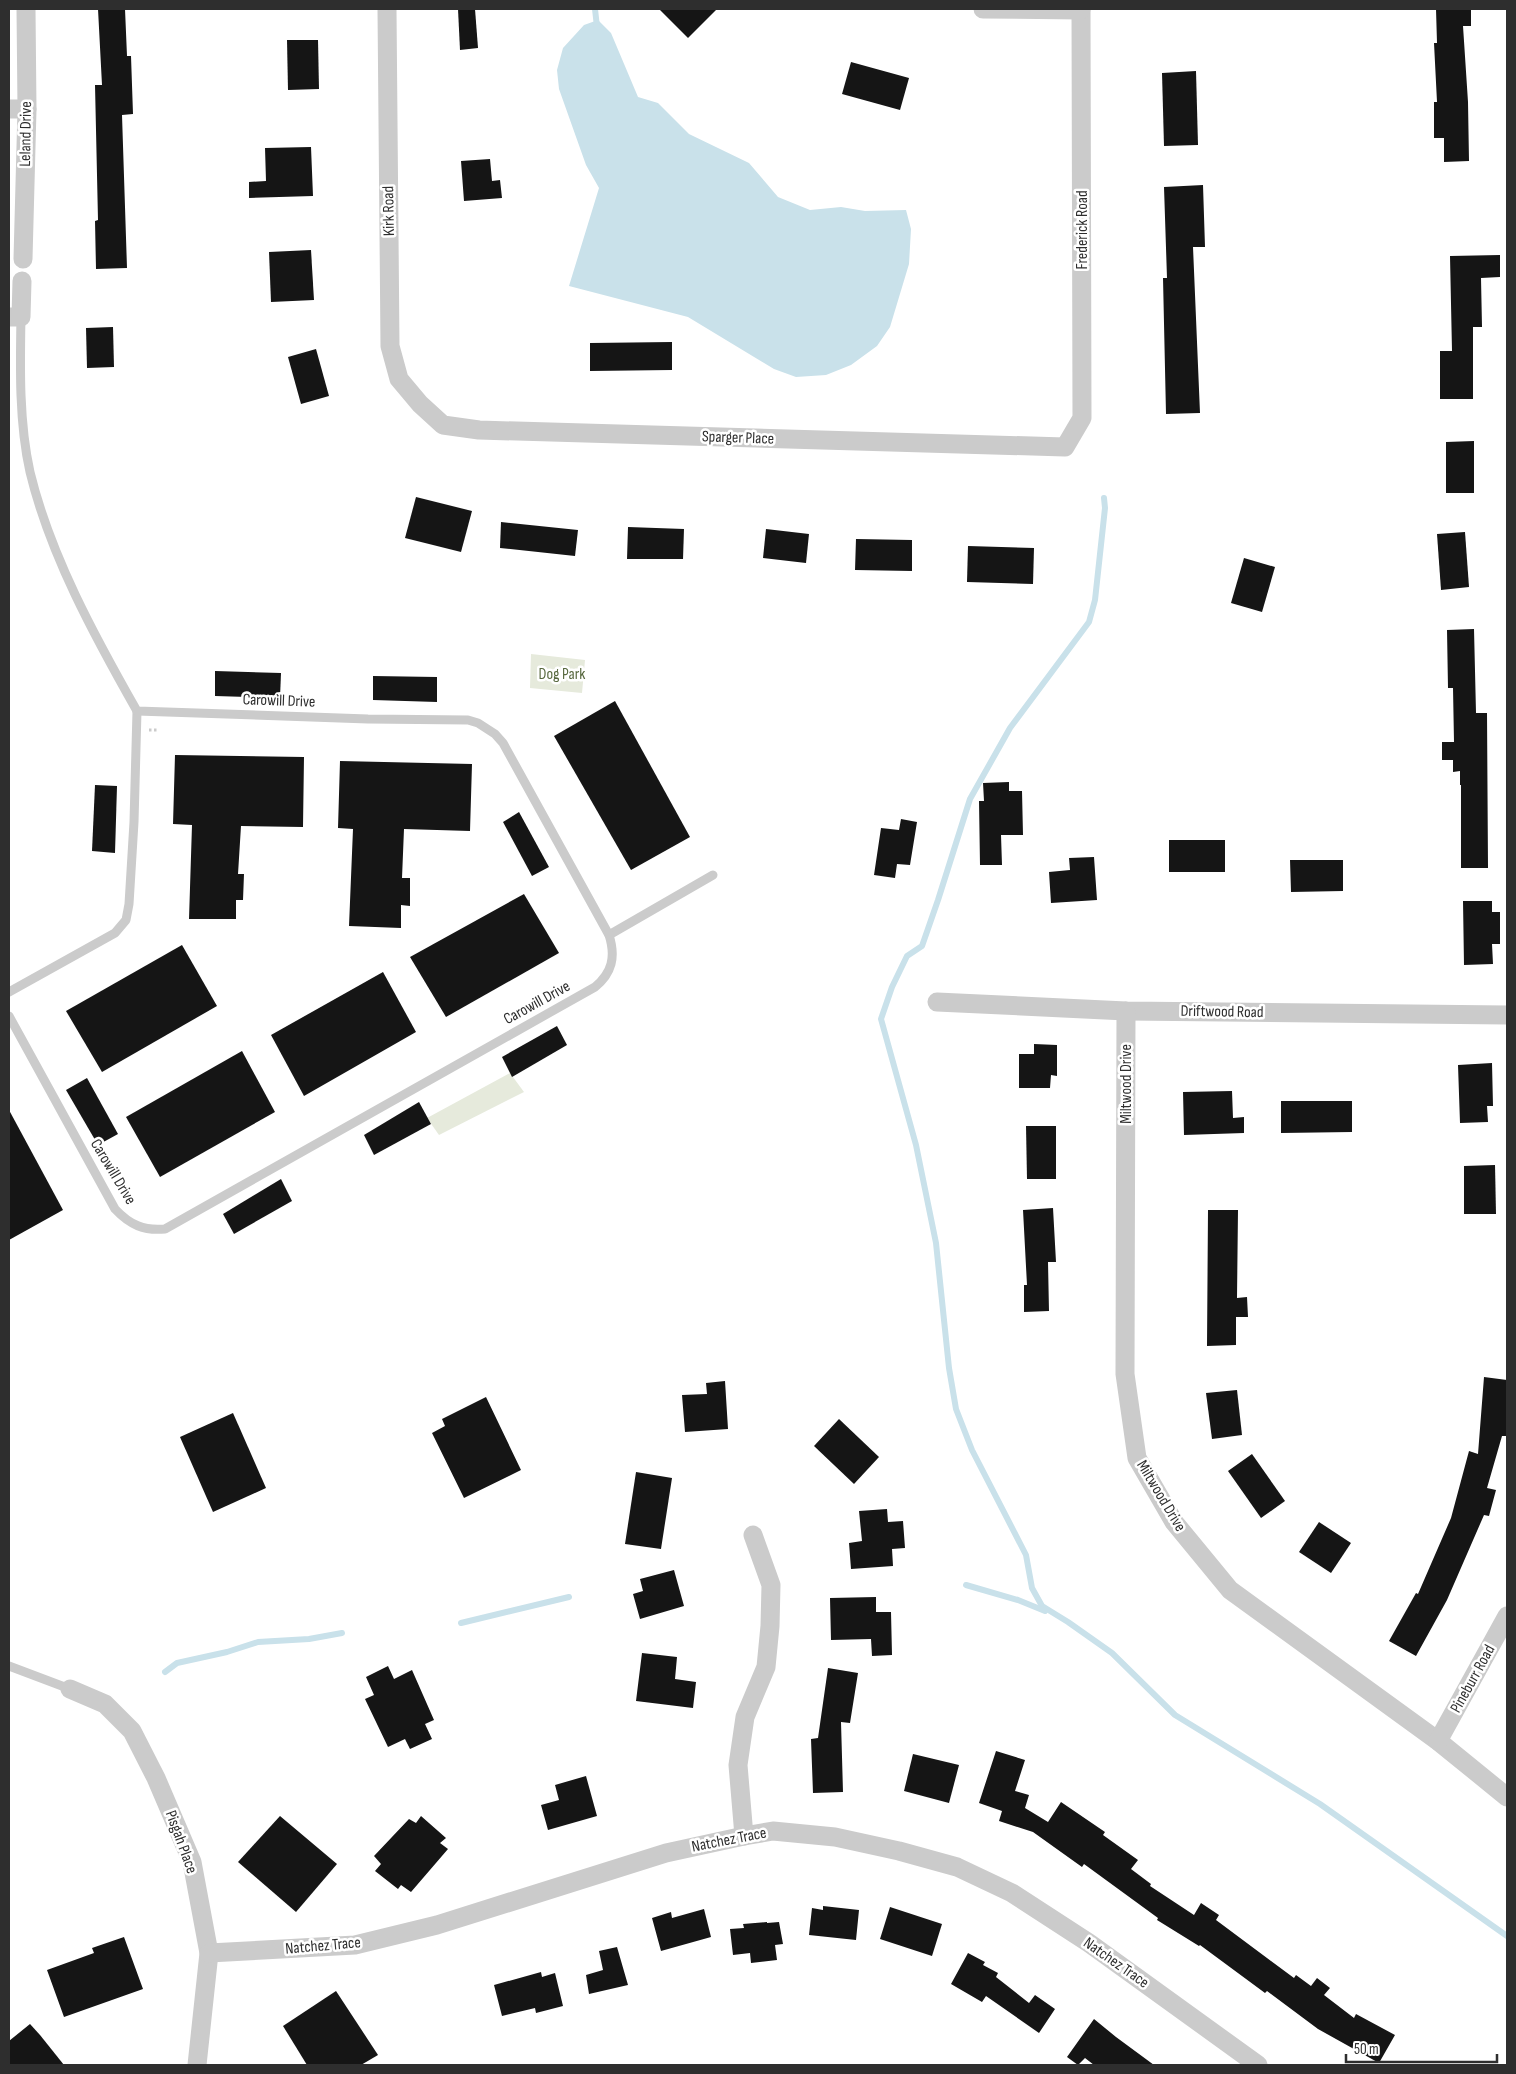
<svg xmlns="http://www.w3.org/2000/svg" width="1516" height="2074" font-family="'Sofia Sans Condensed',sans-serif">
<rect width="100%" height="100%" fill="#fff"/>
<g fill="#e6eadc">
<polygon points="531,654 585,660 582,693 530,688"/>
<polygon points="510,1073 524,1092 439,1135 427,1118"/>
</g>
<polygon fill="#c9e1ea" points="598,20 611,33 638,97 658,103 689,134 749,163 778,197 810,210 841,207 865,211 906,210 911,229 909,264 890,327 877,346 851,365 826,375 796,377 774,369 688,317 569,286 599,188 586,165 559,89 557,70 563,48 584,25"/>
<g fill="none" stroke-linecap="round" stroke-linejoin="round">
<g stroke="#c9e1ea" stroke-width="6">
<polyline points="595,9 597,27"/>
<polyline points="1104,498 1105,508 1095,600 1089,622 1010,728 970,799 938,900 922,946 907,956 892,987 881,1019 916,1145 936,1243 949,1368 956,1409 972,1450 1026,1555 1032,1588 1042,1606 1068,1622 1112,1653 1175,1715 1320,1804 1507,1936"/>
<polyline points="966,1585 1018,1600 1045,1611"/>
<polyline points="461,1623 569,1597"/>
<polyline points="165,1672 177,1663 227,1652 258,1642 309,1639 342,1633"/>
</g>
</g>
<g fill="#151515">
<polygon points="98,9 125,9 127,56 131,56 133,114 122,115 127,268 96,269 95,221 98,220 95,85 102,85"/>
<polygon points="458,9 475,9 478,48 460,50"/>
<polygon points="659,9 717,9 688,38"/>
<polygon points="1436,9 1471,9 1471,26 1463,26 1468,102 1469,161 1444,162 1444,138 1434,138 1434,102 1437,102 1434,43 1437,43"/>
<polygon points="287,40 318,40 319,89 288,90"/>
<polygon points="851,62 909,78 900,110 842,94"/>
<polygon points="1196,71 1198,145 1164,146 1162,73"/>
<polygon points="311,147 313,196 249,198 249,182 266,181 265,148"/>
<polygon points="490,159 492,181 500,180 502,198 464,201 461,161"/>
<polygon points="1203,185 1205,247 1193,247 1200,413 1166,414 1163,278 1167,278 1164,187"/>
<polygon points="311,250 314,300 271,302 269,252"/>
<polygon points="1500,255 1500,277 1481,278 1482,327 1473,327 1473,399 1440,399 1440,351 1452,351 1450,256"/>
<polygon points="113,327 114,367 87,368 86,328"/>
<polygon points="672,342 672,370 590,371 590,343"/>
<polygon points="316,349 329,396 301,404 288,357"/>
<polygon points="1474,441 1474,493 1446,493 1446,442"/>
<polygon points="416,497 472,511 461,552 405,538"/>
<polygon points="501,522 578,530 575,556 500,548"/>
<polygon points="628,527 684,529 683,559 627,559"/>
<polygon points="766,529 809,534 806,563 763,558"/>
<polygon points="1465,532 1469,587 1441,590 1437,534"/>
<polygon points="856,539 912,540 912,571 855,570"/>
<polygon points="968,546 1034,548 1033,584 967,582"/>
<polygon points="1244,558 1275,567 1262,612 1231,603"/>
<polygon points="1474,629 1476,713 1487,713 1488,868 1461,868 1461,785 1460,785 1460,771 1453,772 1453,760 1442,760 1442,742 1454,742 1453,688 1448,688 1447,630"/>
<polygon points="215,671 281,673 280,698 215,696"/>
<polygon points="373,676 437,677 437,702 373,700"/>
<polygon points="615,701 690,837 631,870 554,736"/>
<polygon points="175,755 304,757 303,827 241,826 238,874 244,874 243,900 236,900 236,919 189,919 192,825 173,824"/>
<polygon points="340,761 472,764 470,831 404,829 402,878 410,878 410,906 401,905 401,928 349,926 353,829 338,828"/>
<polygon points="1009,782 1009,791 1022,791 1023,835 1001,835 1002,865 980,865 979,801 984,801 983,783"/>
<polygon points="95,785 117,786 115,853 92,851"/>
<polygon points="519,812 549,867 532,876 503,822"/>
<polygon points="901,819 917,822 910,865 897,864 895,878 874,875 881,828 899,830"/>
<rect x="1169" y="840" width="56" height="32"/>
<polygon points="1094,857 1097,900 1051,903 1049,872 1070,870 1069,858"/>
<polygon points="1290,860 1343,860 1343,891 1291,892"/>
<polygon points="524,894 559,953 446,1017 410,957"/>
<polygon points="1463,901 1492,901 1492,912 1500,912 1500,944 1492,944 1493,964 1464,965"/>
<polygon points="182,945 217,1006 102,1072 66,1011"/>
<polygon points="383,972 416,1032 304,1096 271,1035"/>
<polygon points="557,1026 567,1045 512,1077 502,1057"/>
<polygon points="1034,1044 1057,1045 1057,1076 1051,1075 1050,1088 1019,1088 1019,1054 1034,1054"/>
<polygon points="242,1051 275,1112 160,1177 126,1117"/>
<polygon points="1492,1063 1493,1106 1487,1106 1488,1122 1460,1123 1458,1065"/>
<polygon points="87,1078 118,1134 98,1145 66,1090"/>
<polygon points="1232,1091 1233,1118 1244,1117 1244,1133 1184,1135 1183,1092"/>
<polygon points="1281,1101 1352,1101 1352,1132 1281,1133"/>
<polygon points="419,1102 431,1124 374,1155 364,1135"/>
<polygon points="9,1110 63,1210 9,1240"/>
<polygon points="1026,1126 1056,1126 1056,1179 1027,1179"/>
<polygon points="1495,1165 1496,1214 1464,1214 1464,1166"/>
<polygon points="281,1179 292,1201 234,1234 223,1214"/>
<polygon points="1053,1208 1056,1262 1048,1262 1049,1311 1024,1312 1024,1285 1027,1285 1023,1210"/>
<polygon points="1208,1210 1238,1210 1237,1298 1247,1297 1248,1317 1236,1317 1236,1345 1207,1346"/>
<polygon points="1484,1377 1507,1380 1507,1436 1502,1436 1487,1488 1496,1490 1489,1516 1484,1515 1447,1600 1416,1656 1389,1641 1416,1593 1418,1594 1451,1518 1469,1451 1478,1454"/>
<polygon points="725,1381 728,1429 685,1432 682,1395 707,1394 706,1383"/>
<polygon points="1237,1390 1242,1435 1212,1439 1206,1393"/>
<polygon points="486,1397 521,1470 464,1498 432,1433 445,1426 442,1419"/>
<polygon points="233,1413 266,1488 213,1512 180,1437"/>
<polygon points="839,1419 879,1457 854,1484 814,1446"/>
<polygon points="1252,1454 1285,1501 1261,1518 1228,1471"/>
<polygon points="636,1472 672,1478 661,1549 625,1544"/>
<polygon points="887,1509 888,1522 903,1521 905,1548 892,1549 893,1566 851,1569 849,1543 862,1541 859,1511"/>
<polygon points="1319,1522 1351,1543 1331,1573 1299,1552"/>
<polygon points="674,1570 684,1606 640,1619 633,1594 643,1591 640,1579"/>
<polygon points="876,1597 876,1612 891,1612 892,1655 872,1656 871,1639 831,1640 830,1598"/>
<polygon points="642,1653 677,1657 675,1679 696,1682 693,1708 636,1701"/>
<polygon points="388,1666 394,1679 412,1670 434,1720 425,1724 432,1739 410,1749 405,1739 388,1747 365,1699 374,1695 366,1677"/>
<polygon points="828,1668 858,1673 850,1723 841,1722 843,1792 813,1793 811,1739 818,1738"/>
<polygon points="996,1751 1025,1760 1015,1791 1029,1795 1025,1808 1048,1822 1061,1802 1105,1832 1103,1835 1138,1860 1131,1869 1151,1884 1150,1886 1194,1915 1201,1903 1219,1915 1216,1920 1294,1978 1296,1975 1311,1986 1317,1978 1330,1988 1324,1995 1354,2018 1356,2014 1395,2035 1379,2063 1318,2029 1267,1991 1265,1993 1200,1945 1199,1946 1157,1920 1158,1918 1084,1864 1082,1867 1033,1832 999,1821 1002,1811 979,1803"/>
<polygon points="913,1754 959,1765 949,1803 904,1791"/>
<polygon points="586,1776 597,1816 548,1830 541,1805 559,1800 555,1785"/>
<polygon points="280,1816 337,1864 296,1912 238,1862"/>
<polygon points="421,1816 446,1838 440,1843 448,1849 411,1892 401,1885 398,1889 375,1871 381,1864 374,1856 409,1819 416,1823"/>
<polygon points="823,1906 859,1910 856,1940 809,1935 812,1908 823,1910"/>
<polygon points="890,1907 942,1924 932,1956 880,1939"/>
<polygon points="704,1909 711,1937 661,1951 652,1918 671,1912 672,1918"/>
<polygon points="767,1922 767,1923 779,1922 783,1944 775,1945 777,1960 751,1963 750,1953 733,1955 730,1929 744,1928 743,1924"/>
<polygon points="124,1937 143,1989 64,2017 47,1970 94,1953 92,1948"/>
<polygon points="617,1947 628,1985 589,1994 586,1975 603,1970 599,1951"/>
<polygon points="968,1953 985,1962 983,1965 998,1973 996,1977 1029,2003 1035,1995 1055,2009 1039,2033 986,1996 982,2002 951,1984"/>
<polygon points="541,1972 542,1977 555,1973 563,2006 536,2013 535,2008 502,2016 494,1985"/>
<polygon points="336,1991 378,2055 361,2065 307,2065 283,2026"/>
<polygon points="1094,2019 1116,2037 1154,2065 1094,2065 1085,2058 1078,2065 1067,2057"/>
<polygon points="30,2024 40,2035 64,2065 9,2065 9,2041"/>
</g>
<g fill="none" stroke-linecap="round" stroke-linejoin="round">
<polyline stroke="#cbcbcb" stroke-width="3" stroke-dasharray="2.5 2.5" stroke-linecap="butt" points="149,730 159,730"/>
<g stroke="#cbcbcb" stroke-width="9">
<polyline points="609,935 713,875"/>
<polyline points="9,992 115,933 126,920 129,904 134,822 137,711"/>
<path d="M9,1016L115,1209C130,1225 144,1231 165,1229L595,987C612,973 616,957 609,935L503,743L495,734L478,723L468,720L368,719L137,711C95,637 50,555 30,472C19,423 20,368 21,317"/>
<polyline points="9,1666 70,1689"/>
</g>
<g stroke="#cbcbcb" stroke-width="19">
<polyline points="387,9 390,346 399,379 420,404 443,425 479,430 1065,447 1082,418 1081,9"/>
<polyline points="983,9 1081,10"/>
<polyline points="9,109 27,109"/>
<polyline points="23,259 27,109 26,9"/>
<polyline points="9,317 21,317 22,281"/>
<polyline points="937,1002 1126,1011 1507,1015"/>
<polyline points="1126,1011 1125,1374 1137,1458 1174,1522 1230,1590 1438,1741 1507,1797"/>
<polyline points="70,1689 105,1704 132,1731 156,1778 192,1862 209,1953 197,2065"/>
<polyline points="1438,1741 1507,1616"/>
<polyline points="744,1836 738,1765 745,1717 766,1667 770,1626 771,1585 753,1535"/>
<polyline points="209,1953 355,1945 437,1925 666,1853 744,1836 773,1831 835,1837 899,1851 957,1867 1012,1893 1089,1943 1258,2065"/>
</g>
</g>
<g text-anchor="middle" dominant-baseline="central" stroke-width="5" stroke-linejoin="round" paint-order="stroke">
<g font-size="16" fill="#2e2e2e" stroke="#fff">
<text transform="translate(26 134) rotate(-89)">Leland Drive</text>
<text transform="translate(389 211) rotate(-91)">Kirk Road</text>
<text transform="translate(1082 230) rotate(-90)">Frederick Road</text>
<text transform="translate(738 438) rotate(2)">Sparger Place</text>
<text transform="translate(279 701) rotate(2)">Carowill Drive</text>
<text transform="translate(537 1003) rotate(-29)">Carowill Drive</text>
<text transform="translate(1222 1012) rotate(1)">Driftwood Road</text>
<text transform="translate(1126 1084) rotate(-90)">Miltwood Drive</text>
<text transform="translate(113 1172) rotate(59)">Carowill Drive</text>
<text transform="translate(1161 1496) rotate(59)">Miltwood Drive</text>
<text transform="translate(1473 1679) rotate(-61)">Pineburr Road</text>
<text transform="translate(729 1840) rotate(-11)">Natchez Trace</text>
<text transform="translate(181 1842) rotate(70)">Pisgah Place</text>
<text transform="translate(323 1946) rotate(-5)">Natchez Trace</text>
<text transform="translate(1116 1963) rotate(35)">Natchez Trace</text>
</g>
<g font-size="16" fill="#56673d" stroke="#fff">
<text x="562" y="674">Dog Park</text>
</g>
</g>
<rect width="1516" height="2074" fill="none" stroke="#2e2e2e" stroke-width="20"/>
<path d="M1346 2054v8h151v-8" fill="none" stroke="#2e2e2e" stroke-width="2.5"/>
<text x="1354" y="2054" font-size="15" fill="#2e2e2e" stroke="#ffffff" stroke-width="4" paint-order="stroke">50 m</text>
</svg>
